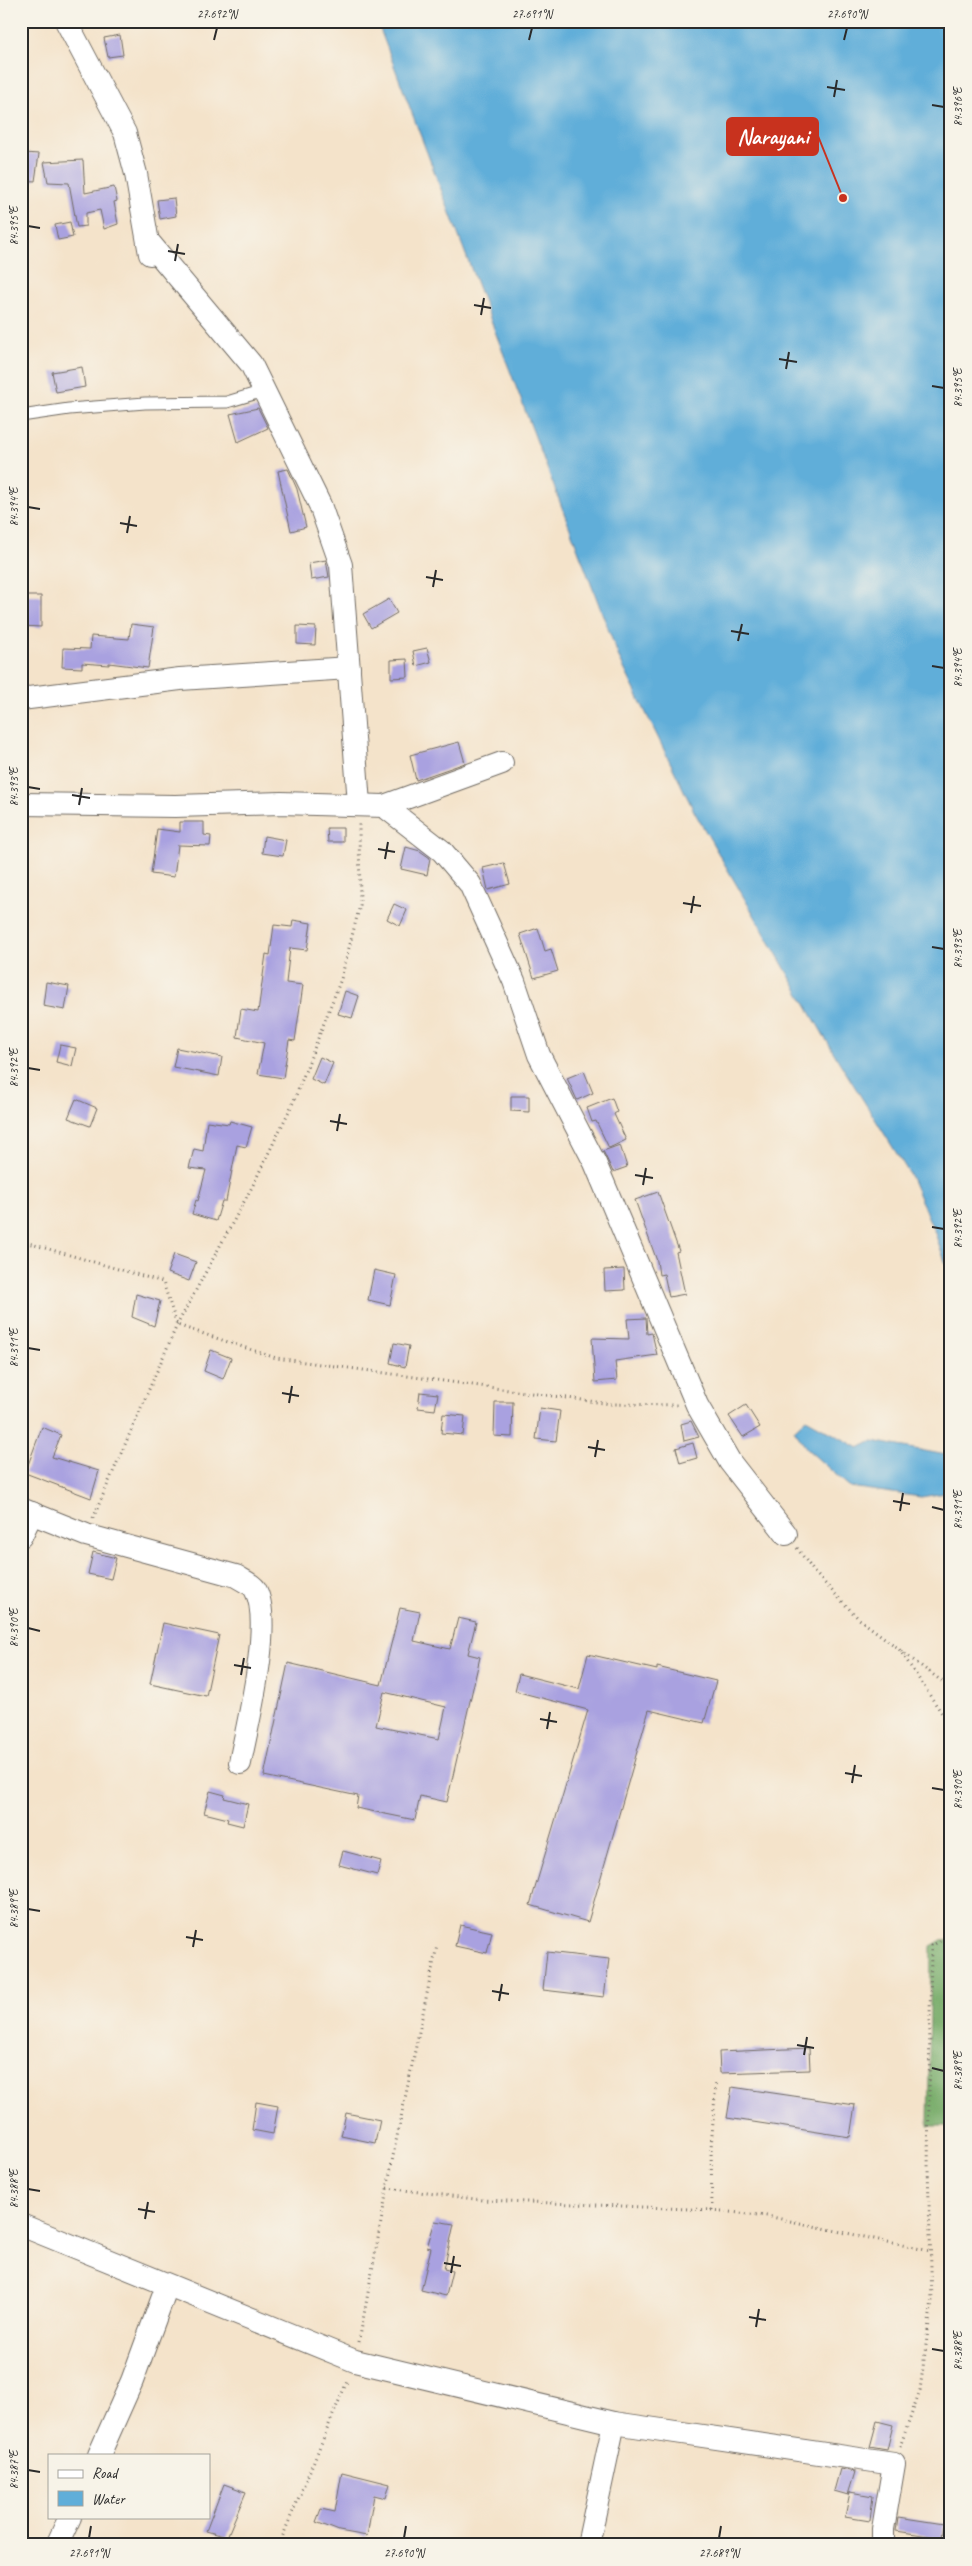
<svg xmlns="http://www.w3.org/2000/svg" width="972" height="2566" font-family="Caveat,sans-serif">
<rect width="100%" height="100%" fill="#f7f3e8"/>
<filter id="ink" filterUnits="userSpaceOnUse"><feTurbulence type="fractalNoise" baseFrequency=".02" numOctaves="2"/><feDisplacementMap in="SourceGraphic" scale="10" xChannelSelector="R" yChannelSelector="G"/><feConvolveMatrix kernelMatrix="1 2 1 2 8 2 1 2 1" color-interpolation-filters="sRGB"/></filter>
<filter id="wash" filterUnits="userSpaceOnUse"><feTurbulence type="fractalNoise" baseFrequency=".0096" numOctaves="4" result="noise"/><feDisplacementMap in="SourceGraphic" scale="20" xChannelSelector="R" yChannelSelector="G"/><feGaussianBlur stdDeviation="1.12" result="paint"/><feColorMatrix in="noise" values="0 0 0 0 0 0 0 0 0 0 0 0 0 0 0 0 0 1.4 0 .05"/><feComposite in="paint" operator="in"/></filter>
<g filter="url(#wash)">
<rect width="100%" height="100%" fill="#f4e3ca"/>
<polygon fill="#77ac69" stroke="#516c4a" points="951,1939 951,2126 928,2126 931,1946 942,1940"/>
<g fill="#60aed9" stroke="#466c82">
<polygon points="377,21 951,21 951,1278 935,1233 909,1173 838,1060 695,813 620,660"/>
<polygon points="806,1419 859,1448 873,1441 951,1456 951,1492 921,1497 850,1487 807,1449 794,1430"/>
</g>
<g id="blocks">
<g fill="#a9a1e0" fill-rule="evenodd">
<polygon points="120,35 123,55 108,57 104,38"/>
<polygon points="24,153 39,154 35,181 21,180"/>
<polygon points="83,160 85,193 114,187 117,201 114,202 118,224 104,229 100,210 86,213 86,226 77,227 69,183 48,182 44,162"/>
<polygon points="174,198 176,216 160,219 157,200"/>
<polygon points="70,222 73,237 58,240 55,225"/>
<polygon points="82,367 85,387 56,392 52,372"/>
<polygon points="258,408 268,428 238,442 230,414"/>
<polygon points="288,469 297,489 306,527 291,531 278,471"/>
<polygon points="326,560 329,577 311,580 309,563"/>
<polygon points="21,596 41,596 41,627 21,626"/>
<polygon points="389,599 397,613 371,628 363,614"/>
<polygon points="131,624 154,627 148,668 109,663 109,665 82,663 82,668 62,667 63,648 90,649 91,636 129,639"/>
<polygon points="297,626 316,627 315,645 297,644"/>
<polygon points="427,648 431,662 416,666 413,651"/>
<polygon points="407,659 408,677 391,678 391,660"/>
<polygon points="459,742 465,763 416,780 410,755"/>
<polygon points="180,822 204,822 204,835 211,836 210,846 178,845 174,877 151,874 157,829 180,832"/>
<polygon points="327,828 343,828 343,842 328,842"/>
<polygon points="264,836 286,840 283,856 262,853"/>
<polygon points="406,847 420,851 430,858 427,875 401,869"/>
<polygon points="504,863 510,884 488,890 483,868"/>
<polygon points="394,904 407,910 400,926 387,919"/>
<polygon points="293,920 311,923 307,950 290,948 286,983 303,985 295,1041 289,1040 283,1078 258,1074 264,1043 237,1037 241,1009 258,1012 266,954 270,955 274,925 292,927"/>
<polygon points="538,928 545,951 551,949 558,971 534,978 520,934"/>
<polygon points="46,982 69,986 65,1010 43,1006"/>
<polygon points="345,991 359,996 352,1018 338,1014"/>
<polygon points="60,1045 76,1048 72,1066 56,1062"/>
<polygon points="177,1048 222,1057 219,1076 173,1067"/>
<polygon points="320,1057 333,1063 324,1085 311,1079"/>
<polygon points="584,1071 593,1093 577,1100 567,1078"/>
<polygon points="511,1096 529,1096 529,1112 511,1111"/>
<polygon points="612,1098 617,1112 614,1114 626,1140 609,1148 596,1121 592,1122 587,1108"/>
<polygon points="76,1099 97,1108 90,1126 68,1118"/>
<polygon points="207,1121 229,1124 230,1121 252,1127 246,1147 237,1145 226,1201 222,1201 216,1221 192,1214 196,1200 198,1201 206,1170 189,1168 194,1149 203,1151"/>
<polygon points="620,1145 627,1167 613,1172 603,1151"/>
<polygon points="658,1192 679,1251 676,1252 685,1294 669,1297 664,1274 659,1275 657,1261 635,1200"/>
<polygon points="174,1254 196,1262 189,1281 167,1273"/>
<polygon points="624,1269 625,1290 605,1291 604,1270"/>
<polygon points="374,1270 396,1275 390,1305 368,1300"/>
<polygon points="136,1294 160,1301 154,1326 132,1317"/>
<polygon points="646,1318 647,1334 652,1333 657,1355 615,1361 617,1380 595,1382 592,1338 629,1339 627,1319"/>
<polygon points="394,1343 409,1346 405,1367 390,1363"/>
<polygon points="211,1350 231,1358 223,1379 204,1371"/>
<polygon points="420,1392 438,1394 435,1410 418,1408"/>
<polygon points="495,1402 513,1402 512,1437 494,1436"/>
<polygon points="746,1405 760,1427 743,1437 729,1416"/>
<polygon points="540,1408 560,1411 556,1441 536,1439"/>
<polygon points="443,1414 465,1416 463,1435 441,1433"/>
<polygon points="691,1421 699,1437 684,1441 681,1424"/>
<polygon points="42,1427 61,1435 52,1457 99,1471 91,1498 25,1473"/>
<polygon points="693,1443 697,1458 680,1463 676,1448"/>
<polygon points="93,1552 116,1558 111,1579 88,1574"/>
<path d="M400,1608L420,1612L414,1641L450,1649L458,1618L476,1622L468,1654L480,1657L447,1802L420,1796L415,1820L356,1808L358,1796L264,1776L288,1663L381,1685ZM384,1692L446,1707L439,1739L376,1726Z"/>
<polygon points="163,1623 219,1635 206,1696 150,1684"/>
<polygon points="588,1654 657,1670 657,1667 716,1681 704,1723 649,1710 588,1922 530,1905 588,1710 515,1691 519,1674 579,1689"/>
<polygon points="210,1791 225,1795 224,1798 248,1804 243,1826 227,1822 228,1819 204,1813"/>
<polygon points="343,1851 381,1861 377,1875 339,1865"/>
<polygon points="460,1925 492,1932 487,1953 455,1946"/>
<polygon points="547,1952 609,1959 604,1997 543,1990"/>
<polygon points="809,2048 810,2070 720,2073 719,2052"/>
<polygon points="732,2087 855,2105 850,2137 727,2118"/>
<polygon points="256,2102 278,2106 273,2134 252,2130"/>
<polygon points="346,2113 380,2120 375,2143 341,2136"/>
<polygon points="435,2221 454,2224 444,2269 452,2271 446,2296 421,2290 431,2248 427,2247"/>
<polygon points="877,2421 893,2425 887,2450 870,2447"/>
<polygon points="840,2469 855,2472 848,2495 834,2491"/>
<polygon points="342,2472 390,2484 386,2498 374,2495 367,2536 339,2531 316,2522 321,2509 335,2512"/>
<polygon points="224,2484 246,2492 227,2537 206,2531"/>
<polygon points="850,2492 873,2496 870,2521 845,2517"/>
<polygon points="898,2517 944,2524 942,2538 896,2531"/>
</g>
</g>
</g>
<g filter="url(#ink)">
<use href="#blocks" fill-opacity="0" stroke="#716b63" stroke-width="1"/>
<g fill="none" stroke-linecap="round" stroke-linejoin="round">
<g stroke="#716b63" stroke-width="13">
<polyline id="lane" points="21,416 69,409 145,403 227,402 264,391"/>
</g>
<g stroke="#716b63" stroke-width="24">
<g id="street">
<polyline points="66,21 125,133 136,174 150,254"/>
<polyline points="148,241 251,364 320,505 341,565 359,804"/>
<polyline points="21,699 180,679 349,668"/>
<polyline points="21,804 175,806 281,803 384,806 442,851 470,884 514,981 539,1055 595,1163 697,1405 730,1462 786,1534"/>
<polyline points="384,806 502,763"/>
<path d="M21,1509L86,1535L236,1576C242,1580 252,1584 255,1589C274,1621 247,1726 240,1763"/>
<polyline points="21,1536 32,1513"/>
<polyline points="21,2225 355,2361 614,2423 894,2464 883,2529 883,2545"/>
<polyline points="99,2455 132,2381 167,2286"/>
<polyline points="57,2545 70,2517"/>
<polyline points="588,2545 614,2423"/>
</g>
</g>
<g stroke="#716b63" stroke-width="3" stroke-dasharray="1 4" stroke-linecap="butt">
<polyline points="21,1241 163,1282 177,1325 276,1358 611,1404 677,1405"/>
<polyline points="93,1518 177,1325 252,1187 293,1103 341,979 360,905 359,824"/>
<polyline points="797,1548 815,1573 859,1619 899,1649 951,1727"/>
<polyline points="901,1651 951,1688"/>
<polyline points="387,2188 483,2200 712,2210 767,2216 930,2251"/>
<polyline points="712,2210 711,2148 716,2082"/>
<polyline points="359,2342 394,2151 437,1946"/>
<polyline points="900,2447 920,2390 932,2300 928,2169 931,1946 942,1940 951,1939"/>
<polyline points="279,2545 348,2379"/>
</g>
<use href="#lane" stroke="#fff" stroke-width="11"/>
<use href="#street" stroke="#fff" stroke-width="22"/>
</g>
</g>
<path fill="none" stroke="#2b2b2b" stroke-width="2" d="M214,40L217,28M529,40L532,28M844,40L847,28M827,87L845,90M834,97L837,80M932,105L944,107M28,226L40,228M168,251L185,254M175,261L178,244M474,305L491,308M481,315L484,298M779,359L797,362M786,369L789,352M932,386L944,388M28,507L40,509M120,523L137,526M127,533L130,516M426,577L443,580M433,587L436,570M731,631L749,634M738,641L742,624M932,666L944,668M28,787L40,789M72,795L90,798M79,805L82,788M378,849L395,852M385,859L388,842M683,903L701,906M691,913L694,896M932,947L944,949M28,1068L40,1070M330,1121L347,1124M337,1131L340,1114M635,1175L653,1178M643,1185L646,1168M932,1227L944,1229M28,1348L40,1350M282,1393L299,1396M289,1403L292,1386M588,1447L605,1450M595,1457L598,1440M893,1501L910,1504M932,1507L944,1510M900,1511L903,1493M28,1628L40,1631M234,1665L251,1668M241,1675L244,1658M540,1719L557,1722M547,1729L550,1712M845,1773L862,1776M852,1783L855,1765M932,1788L944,1790M28,1909L40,1911M186,1937L203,1940M193,1947L196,1930M492,1991L509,1994M499,2001L502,1984M797,2045L814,2048M804,2055L807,2037M932,2068L944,2071M28,2189L40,2191M138,2209L155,2212M145,2219L148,2202M444,2263L461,2266M451,2273L454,2256M749,2317L766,2320M756,2327L759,2309M932,2349L944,2351M28,2470L40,2472M89,2538L91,2526M404,2538L406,2526M719,2538L721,2526"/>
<path fill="none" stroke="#c8321e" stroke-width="2" d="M843 198L818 136"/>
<circle fill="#c8321e" stroke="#f7f3e8" stroke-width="2" cx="843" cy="198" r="5"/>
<rect fill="#c8321e" stroke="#c8321e" stroke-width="2" x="727" y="118" width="91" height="37" rx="5"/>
<g font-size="22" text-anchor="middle" font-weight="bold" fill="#fff">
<text x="773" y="144">Narayani</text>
</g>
<rect width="972" height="2566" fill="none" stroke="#f7f3e8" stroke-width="55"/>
<rect x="48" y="2454" width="162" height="65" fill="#f7f3e8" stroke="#a5a39c"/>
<rect x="58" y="2470" width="25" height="8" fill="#ffffff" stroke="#a5a39c"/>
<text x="92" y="2478" font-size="15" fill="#2b2b2b">Road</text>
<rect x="58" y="2491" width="25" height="15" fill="#60aed9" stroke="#a5a39c"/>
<text x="92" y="2504" font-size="15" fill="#2b2b2b">Water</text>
<rect x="28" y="28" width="916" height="2510" fill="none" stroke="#2b2b2b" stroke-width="2"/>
<g font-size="12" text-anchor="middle" fill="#2b2b2b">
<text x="217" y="18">27.692°N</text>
<text x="532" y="18">27.691°N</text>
<text x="847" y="18">27.690°N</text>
<text transform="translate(958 107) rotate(-90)" y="4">84.396°E</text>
<text transform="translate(14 226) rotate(-90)" y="4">84.395°E</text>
<text transform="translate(958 388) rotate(-90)" y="4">84.395°E</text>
<text transform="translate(14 507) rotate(-90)" y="4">84.394°E</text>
<text transform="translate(958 668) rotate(-90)" y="4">84.394°E</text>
<text transform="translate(14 787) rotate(-90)" y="4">84.393°E</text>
<text transform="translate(958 949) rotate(-90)" y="4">84.393°E</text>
<text transform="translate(14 1068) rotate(-90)" y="4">84.392°E</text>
<text transform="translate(958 1229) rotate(-90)" y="4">84.392°E</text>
<text transform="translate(14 1348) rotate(-90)" y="4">84.391°E</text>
<text transform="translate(958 1510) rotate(-90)" y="4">84.391°E</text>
<text transform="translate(14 1628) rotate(-90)" y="4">84.390°E</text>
<text transform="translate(958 1790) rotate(-90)" y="4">84.390°E</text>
<text transform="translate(14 1909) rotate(-90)" y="4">84.389°E</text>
<text transform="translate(958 2071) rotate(-90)" y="4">84.389°E</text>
<text transform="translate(14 2189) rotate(-90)" y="4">84.388°E</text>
<text transform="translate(958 2351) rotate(-90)" y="4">84.388°E</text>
<text transform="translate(14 2470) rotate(-90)" y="4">84.387°E</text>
<text x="89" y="2557">27.691°N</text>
<text x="404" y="2557">27.690°N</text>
<text x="719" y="2557">27.689°N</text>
</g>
</svg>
